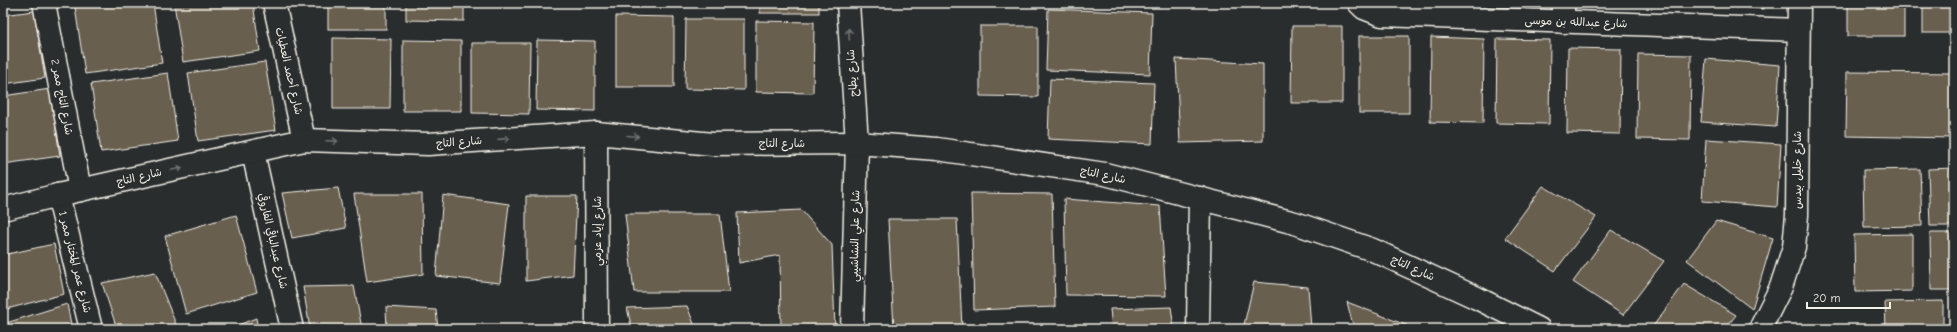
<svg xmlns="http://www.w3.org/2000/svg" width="1957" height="332" font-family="'Comic Neue','Playpen Sans Arabic',sans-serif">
<rect width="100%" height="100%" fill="#2a2d2e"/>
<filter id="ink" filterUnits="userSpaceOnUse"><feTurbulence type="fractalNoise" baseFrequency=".025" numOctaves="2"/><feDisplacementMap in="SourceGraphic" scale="8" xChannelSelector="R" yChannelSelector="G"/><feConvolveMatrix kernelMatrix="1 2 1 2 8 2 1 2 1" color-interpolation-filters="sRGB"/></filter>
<g filter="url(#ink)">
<g fill="#685e4f" stroke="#f4f1e8">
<polygon points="100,3 153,3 162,63 85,74 75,7"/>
<polygon points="174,3 253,3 260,51 183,62"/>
<rect x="328" y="3" width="58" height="26"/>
<polygon points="406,3 464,3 464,21 406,20"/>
<rect x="760" y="3" width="59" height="10"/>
<rect x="1258" y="3" width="51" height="1"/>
<polygon points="1688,3 1763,3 1763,9"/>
<rect x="1848" y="3" width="56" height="33"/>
<rect x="1923" y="3" width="31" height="30"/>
<polygon points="1048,9 1152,13 1150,74 1046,70"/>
<polygon points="34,11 45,78 3,84 3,15"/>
<polygon points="616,16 674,17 674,87 616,87"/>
<polygon points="686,19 744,19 744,90 685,89"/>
<polygon points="756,21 814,22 813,93 756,92"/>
<polygon points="980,26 1038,26 1038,97 980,96"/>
<polygon points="1292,26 1342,26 1342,103 1291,103"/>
<rect x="1359" y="36" width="50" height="77"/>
<polygon points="1431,37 1484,39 1483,123 1430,122"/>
<polygon points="333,38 391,39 390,109 333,109"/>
<polygon points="1497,39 1550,40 1549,124 1496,123"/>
<polygon points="403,40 461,41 461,111 403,111"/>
<polygon points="537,40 595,41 595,111 536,110"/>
<polygon points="472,43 530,43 529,114 472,113"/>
<polygon points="1568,48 1621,49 1620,134 1567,133"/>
<polygon points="1638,54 1691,55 1690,140 1637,139"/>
<polygon points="1176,59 1263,64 1263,141 1180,143"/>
<polygon points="1706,59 1780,65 1776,127 1701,122"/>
<polygon points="265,62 276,130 198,141 188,73"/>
<polygon points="1847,72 1954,73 1954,138 1846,136"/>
<polygon points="168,73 178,141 101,152 91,84"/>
<polygon points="1050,79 1154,83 1152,144 1048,139"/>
<polygon points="50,89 60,156 3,164 3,96"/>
<polygon points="1706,139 1781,144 1777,207 1702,201"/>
<polygon points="1954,168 1954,226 1930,226 1928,169"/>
<polygon points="1920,169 1922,226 1864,227 1863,170"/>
<polygon points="1543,186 1596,217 1555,271 1505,238"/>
<polygon points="338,188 346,228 292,238 282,193"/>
<polygon points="971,193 1052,194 1055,307 974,310"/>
<polygon points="354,194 422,194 423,274 367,282"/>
<polygon points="443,195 509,204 500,283 436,276"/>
<polygon points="526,196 577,196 573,275 526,281"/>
<polygon points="1064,199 1160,206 1166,296 1066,295"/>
<polygon points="801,210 832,245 835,329 781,329 780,255 739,263 737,213"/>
<polygon points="625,214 720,214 729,292 634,292"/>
<polygon points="236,215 257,292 186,314 165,236"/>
<polygon points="888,219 957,219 962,329 894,329"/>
<polygon points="1716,221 1773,238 1752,309 1687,260"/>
<polygon points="1611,230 1664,261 1623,315 1573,282"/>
<polygon points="1930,233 1954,233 1954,290 1931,290"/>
<polygon points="1912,234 1912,291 1855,292 1854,235"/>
<polygon points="54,244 64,294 3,310 3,255"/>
<polygon points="155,272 177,327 169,329 117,329 102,283"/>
<polygon points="1254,282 1308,287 1311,329 1243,329"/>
<polygon points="1684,284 1736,315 1725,329 1651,329"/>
<polygon points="354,286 362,329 310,329 303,287"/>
<polygon points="1943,301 1943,329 1886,329 1885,302"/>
<polygon points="1347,302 1416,329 1354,329"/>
<polygon points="67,304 72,329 3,329 3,324"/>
<polygon points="687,306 696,329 632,329 627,308"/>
<polygon points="386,307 436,310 438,329 387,329"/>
<polygon points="1171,307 1174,329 1112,329 1110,309"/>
<polygon points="256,318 258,329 228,329"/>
</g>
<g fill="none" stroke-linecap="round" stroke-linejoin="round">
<g stroke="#f4f1e8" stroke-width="25">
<g id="street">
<polyline points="44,3 80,190"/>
<polyline points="274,3 304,140"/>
<polyline points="848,3 857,143 852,329"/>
<polyline points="1359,3 1364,8 1382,15 1798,30"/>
<polyline points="1563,22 1563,3"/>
<polyline points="596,133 597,329"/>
<polyline points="253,152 292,329"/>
<polyline points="58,195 91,329"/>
<polyline points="1198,329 1200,198"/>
<polyline points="1760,329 1781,287 1794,247 1797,215 1799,3"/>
</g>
</g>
<g stroke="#f4f1e8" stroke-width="25">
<polyline id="secondary" points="3,209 58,195 304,140 428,144 596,133 713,144 857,143 937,149 1105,174 1295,223 1373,250 1477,298 1539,329"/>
</g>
<use href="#street" stroke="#2a2d2e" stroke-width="22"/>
<use href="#secondary" stroke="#2a2d2e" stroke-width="22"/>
</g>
<defs><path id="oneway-shaft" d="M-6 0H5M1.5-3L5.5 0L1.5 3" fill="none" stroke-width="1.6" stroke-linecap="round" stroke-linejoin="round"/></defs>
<g stroke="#71726f">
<use href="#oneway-shaft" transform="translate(849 34) rotate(-94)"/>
<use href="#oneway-shaft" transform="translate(633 136) rotate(5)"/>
<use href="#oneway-shaft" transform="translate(504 139) rotate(-4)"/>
<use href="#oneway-shaft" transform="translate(332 141) rotate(2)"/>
<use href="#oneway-shaft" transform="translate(177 169) rotate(-12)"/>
</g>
</g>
<g text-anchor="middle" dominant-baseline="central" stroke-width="3" stroke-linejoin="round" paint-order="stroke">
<g font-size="11" fill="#f4f1e8" stroke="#2a2d2e">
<text transform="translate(1576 22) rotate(2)">شارع عبدالله بن موسى</text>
<text transform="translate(289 71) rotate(77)">شارع أحمد العطيات</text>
<text transform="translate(852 73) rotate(-94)">شارع يطاح</text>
<text transform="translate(62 97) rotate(79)">شارع التاج ممر 2</text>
<text transform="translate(459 142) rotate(-4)">شارع التاج</text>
<text x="782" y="143">شارع التاج</text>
<text transform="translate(1797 170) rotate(-90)">شارع خليل بيدس</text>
<text transform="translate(1103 175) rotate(12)">شارع التاج</text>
<text transform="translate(139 177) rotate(-13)">شارع التاج</text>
<text transform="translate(597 231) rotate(-90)">شارع إياد عزمي</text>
<text transform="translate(855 236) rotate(-89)">شارع علي النشاشيبي</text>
<text transform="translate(273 241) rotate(77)">شارع عبدالباقي الفاروقي</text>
<text transform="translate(75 262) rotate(76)">شارع عمر المختار ممر 1</text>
<text transform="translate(1413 268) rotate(25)">شارع التاج</text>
</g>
</g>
<rect width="1957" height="332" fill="none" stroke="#2a2d2e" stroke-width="16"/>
<rect x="8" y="8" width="1941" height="316" fill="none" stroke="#f4f1e8" stroke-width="1.5" filter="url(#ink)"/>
<path d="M1807 302v6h83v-6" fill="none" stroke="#f4f1e8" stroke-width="2"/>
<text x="1813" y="302" font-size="12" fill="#f4f1e8" stroke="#2a2d2e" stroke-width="3" paint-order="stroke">20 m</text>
</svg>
